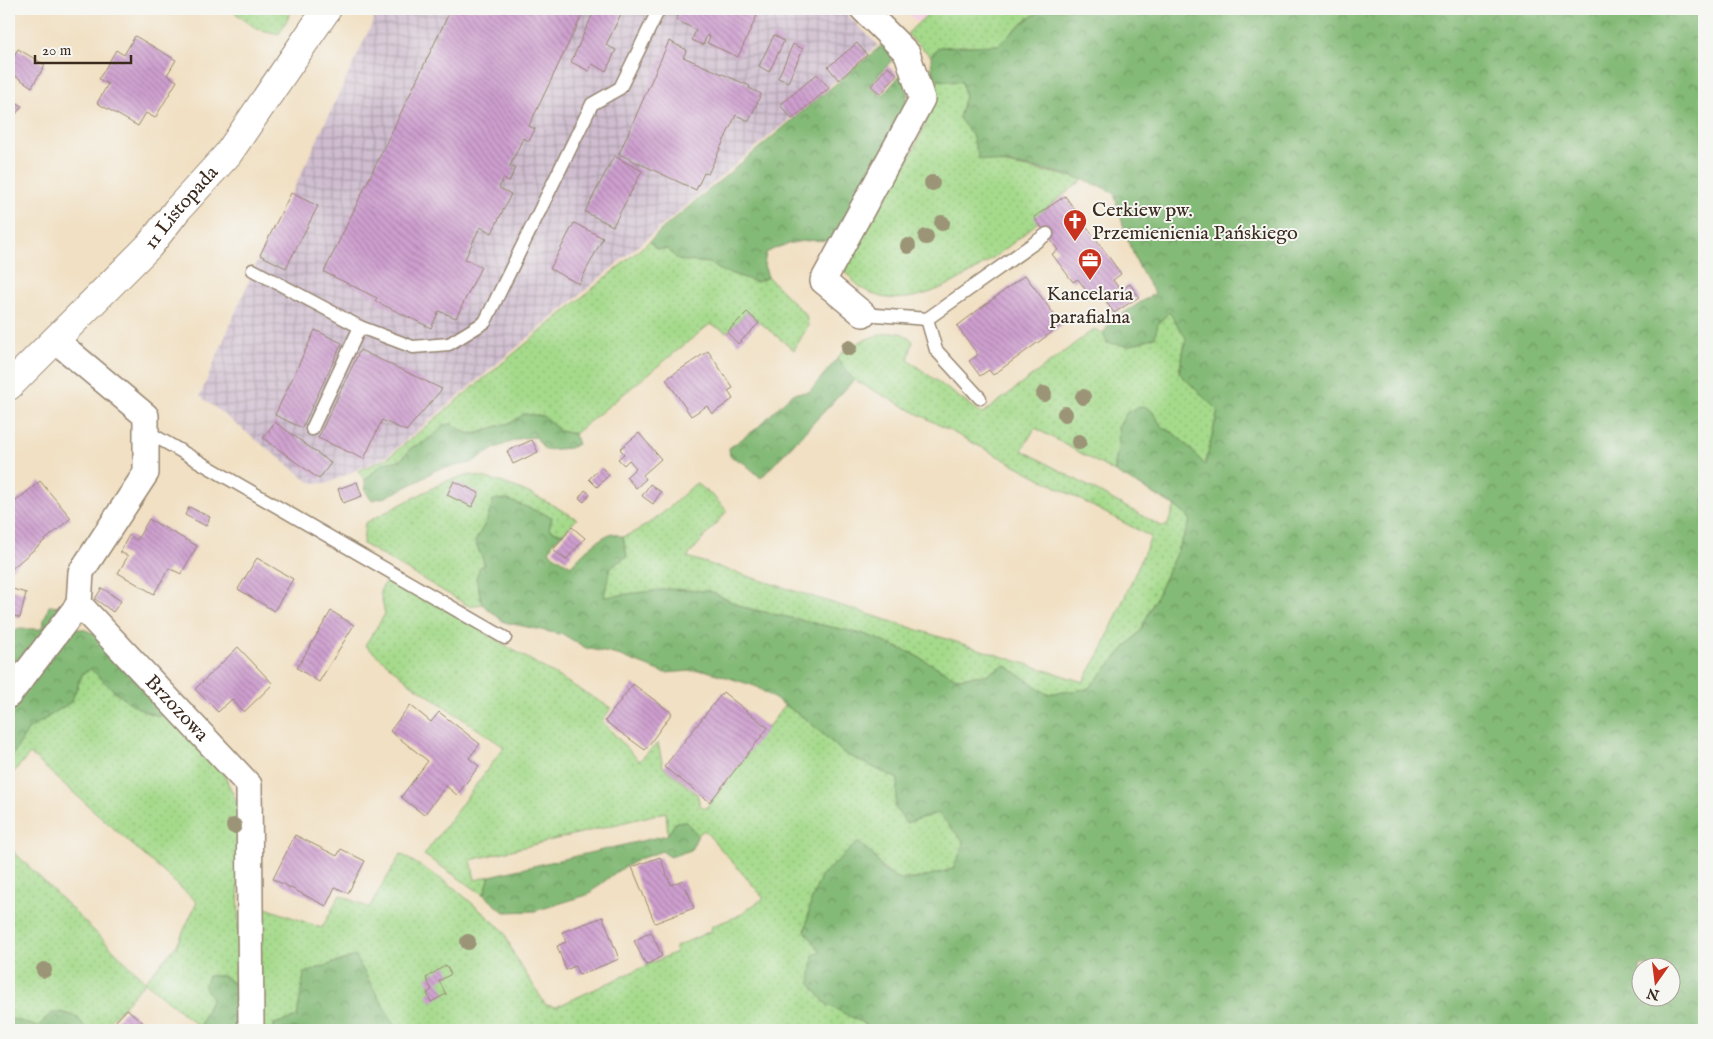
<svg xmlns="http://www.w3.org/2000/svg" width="1713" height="1039" font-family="'IM FELL English',serif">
<defs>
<pattern id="industrial-grid" width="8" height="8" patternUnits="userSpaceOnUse" patternTransform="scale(1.25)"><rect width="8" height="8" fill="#cfbdcf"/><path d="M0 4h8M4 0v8" fill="none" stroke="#a99aa7"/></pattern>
<pattern id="grass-dots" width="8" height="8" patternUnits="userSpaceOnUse" patternTransform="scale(1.25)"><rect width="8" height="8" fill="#a5da8b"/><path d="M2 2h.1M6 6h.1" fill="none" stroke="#8fbb78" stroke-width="1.8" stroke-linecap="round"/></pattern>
<pattern id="forest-crowns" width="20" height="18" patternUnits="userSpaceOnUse" patternTransform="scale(1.25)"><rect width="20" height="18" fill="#84ba77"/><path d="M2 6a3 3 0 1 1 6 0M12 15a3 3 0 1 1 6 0" fill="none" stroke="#6d9761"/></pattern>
<pattern id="building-back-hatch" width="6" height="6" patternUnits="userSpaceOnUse" patternTransform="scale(1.25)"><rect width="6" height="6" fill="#ce9fcf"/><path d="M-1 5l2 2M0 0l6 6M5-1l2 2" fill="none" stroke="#a882a7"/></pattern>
</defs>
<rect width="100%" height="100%" fill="#f6f6f2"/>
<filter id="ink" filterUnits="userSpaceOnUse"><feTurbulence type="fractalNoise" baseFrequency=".02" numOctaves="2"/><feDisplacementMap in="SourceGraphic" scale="10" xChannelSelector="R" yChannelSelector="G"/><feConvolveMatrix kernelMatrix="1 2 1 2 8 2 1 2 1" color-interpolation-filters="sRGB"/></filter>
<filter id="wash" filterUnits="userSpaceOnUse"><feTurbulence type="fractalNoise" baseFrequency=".0096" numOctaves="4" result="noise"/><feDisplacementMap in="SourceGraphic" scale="20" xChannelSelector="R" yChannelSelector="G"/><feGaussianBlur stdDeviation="1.12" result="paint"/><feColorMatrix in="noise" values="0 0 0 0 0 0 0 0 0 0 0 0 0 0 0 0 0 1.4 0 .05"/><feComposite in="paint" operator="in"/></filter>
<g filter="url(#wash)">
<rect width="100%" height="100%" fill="#f1e0c3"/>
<polygon fill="#f3cfe0" points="903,9 933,9 917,22"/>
<polygon fill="url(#industrial-grid)" points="379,9 841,9 878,45 387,456 326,484 310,482 200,396 260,255 291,195"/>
<g fill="url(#grass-dots)" stroke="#708254">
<polygon points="230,9 293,9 279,34 257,29"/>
<polygon points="933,9 1045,9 1026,20 998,45 939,47 931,56 907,34"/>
<path d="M938,80L962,82L965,96L959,118L972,135L980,159L1084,179L1035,217L1038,222C1000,255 910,329 858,285C853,281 849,275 845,271L853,252C882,203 930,136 938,80Z"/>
<path d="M650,241L656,249H668L678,260L710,263L720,270L757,282L768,277L806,315L808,326L794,350L747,312L727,332L710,324L574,434L560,431L543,416L524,414C510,425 507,423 492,428C473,435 469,437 453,424L423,443L412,447L401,460L384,463L365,480L358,471L389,457Z"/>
<path d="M1169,311L1186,338L1179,373L1218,410L1205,465L1186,444L1173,433L1162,427L1152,411C1128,433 1115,436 1115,472L1035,428L1022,450L1161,526H1167L1175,506L1190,518L1189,525L1141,630L1088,689L1047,694L1005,665L986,675L957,678L911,653L867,635L742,607L710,591L604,597L609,568L627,556L623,537C652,526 673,504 696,483L712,495L727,511L687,557L1083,682L1101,651L1151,537L854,380L837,359C844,345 884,330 900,333C905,334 909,338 913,341L908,360L982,414L1094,329L1103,333L1107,343L1158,324Z"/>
<path d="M471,475C512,482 541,498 577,519L562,534L549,529L552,517L493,500L488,518L475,542L485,564L476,578L482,604L469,606L363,544L365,523L446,481Z"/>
<path d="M389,576L611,708L602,721L639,761L658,743L663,767L697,794L700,805L705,809L785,705L808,721L845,754L898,779L895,808L938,813L963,841L962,849L953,869C919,877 897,893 874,856L821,952L876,1030H397L355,956L305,973L297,1017L274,1024V1030H259L260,906L322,928L340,895L369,908L401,854L452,886L504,931L514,955L546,1005L556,1007L676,952L675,947L711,931L712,926L736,917L764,898L704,830L698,835L684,821L676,822L668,835L666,812L471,860L475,880L490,876L484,895L424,855L504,747L410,683L365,645L385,614L380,591Z"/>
<polygon points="91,668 116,693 151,715 169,707 225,777 238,804 239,987 223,976 208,976 204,986 212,998 199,1027 145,982 102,1030 9,1030 9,847 145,981 177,945 197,902 30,754 9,777 9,761 28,730 71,702 83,673"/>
</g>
<g fill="url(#forest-crowns)" stroke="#60724a" fill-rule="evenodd">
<path d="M1045,9H1704V1030H876L826,1004L810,984L813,955L821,952L805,931L811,901L821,876L858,842L874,856L883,870L897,879H916L953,869L962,849L963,841L938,813L906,823L895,808L898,779L845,754L806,719L755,686L704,670L665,673L618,655L586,648L564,635L504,622L482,604L476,578L480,567L485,564L475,542L488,518L493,500L506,499L552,517L549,529L562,534L553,542L549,552L571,566C581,554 597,539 612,533L623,537L627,556L610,568L604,597L668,589L710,591L742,607L867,635L911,653L957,678L986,675L1005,665L1047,694L1088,689L1141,630L1189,525L1190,518L1175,506L1115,472C1115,457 1120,443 1118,428L1127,412L1144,406L1152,411L1162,427L1173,433L1186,444L1205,465L1218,411L1179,373L1186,338L1169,312L1158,324L1155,337L1129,346L1107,343L1103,333L1113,320L1155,293C1134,266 1123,226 1114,193C1074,171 1025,167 979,159L972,135L959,118L965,96L962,82L938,80L932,75L931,56L939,47L998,45L1026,20ZM1670,966V996H1640V966Z"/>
<path d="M882,45L890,53L892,60L869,86L882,96L902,73L908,94L900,121L834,241C810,239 787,241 766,253L764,265L768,277L757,282L720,270L710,263L678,260L668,249H656L650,241L661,230Z"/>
<polygon points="837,359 854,380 761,478 744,463 730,456 729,448 756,429 789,397 795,393 809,392"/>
<path d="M524,414L543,416L560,431L574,434L578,444L570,448L545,450L536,437L522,438L495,448L471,463L436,470L420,480L386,497L371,500L365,490V480L384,463L401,460L412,447L423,443L437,433L443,425L453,424C469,437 473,436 492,428C507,423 510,425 524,414Z"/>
<path d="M49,606L61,607V616L73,629H83L100,636L167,709L160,716C133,711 110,687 91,669L83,673L71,702L28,730L9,761L11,654L9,637L18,629H41Z"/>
<polygon points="685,821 698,835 691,850 670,857 662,851 639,859 616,872 587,895 535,911 504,912 484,895 490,876 667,835 676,822"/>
<polygon points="355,956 397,1030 274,1030 274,1024 297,1017 304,973"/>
<polygon points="208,976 223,976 239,988 247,1030 198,1030 212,998 204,986"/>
<polygon points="61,1012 77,1017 87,1030 9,1030 9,1021 13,1019 38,1027 50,1014"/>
</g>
<g id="blocks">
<g fill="url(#building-back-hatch)">
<polygon points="451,9 585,9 529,126 535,129 529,141 523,138 510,166 515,168 509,182 503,179 499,188 511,194 492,233 480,227 465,259 481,267 456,318 439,311 431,328 375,301 377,298 324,272"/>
<polygon points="595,9 610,9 621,14 606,45 616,50 606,71 592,64 589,71 571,62"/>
<polygon points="681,9 760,9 738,57 707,43 710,37 707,35 703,45 692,40 696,30 676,20"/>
<polygon points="774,35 784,41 769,72 759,66"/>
<polygon points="135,36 176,60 167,75 177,81 155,118 146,113 138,126 97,103 108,84 99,79 116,50 124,55"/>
<polygon points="669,41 687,50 683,57 750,86 749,88 761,94 749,121 736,115 708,174 704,173 696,190 619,154"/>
<polygon points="857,43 867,55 839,80 828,67"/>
<polygon points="793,44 803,49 788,82 778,78"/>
<polygon points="18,49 45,65 32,87 9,72 9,64"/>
<polygon points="888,66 897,74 881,94 871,86"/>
<polygon points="817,74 829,88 792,119 780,105"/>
<polygon points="9,97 22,106 13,118 9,115"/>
<polygon points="614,156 642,171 613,226 585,212"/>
<polygon points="291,193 318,206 286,268 260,255"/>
<polygon points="1065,196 1121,274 1113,280 1118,287 1103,298 1098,291 1090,296 1078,279 1073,282 1052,254 1058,250 1034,217"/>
<polygon points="574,223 603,238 579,284 550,269"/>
<polygon points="1025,275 1062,325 993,375 989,370 980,376 969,361 978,355 957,326"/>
<polygon points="1130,284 1139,297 1114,313 1105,300"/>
<polygon points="747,312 759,323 738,344 727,332"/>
<polygon points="315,330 342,343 302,428 275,415"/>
<polygon points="360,350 442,389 406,431 382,420 364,459 318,438"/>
<polygon points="708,351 733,388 728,391 733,399 712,414 707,406 691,416 666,379"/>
<polygon points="275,422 331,463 319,479 263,438"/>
<polygon points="639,433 661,459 643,475 646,479 636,488 626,477 636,468 629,460 624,465 618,459 624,454 620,449"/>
<polygon points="532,440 538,452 513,464 507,451"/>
<polygon points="601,467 609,475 597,487 589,479"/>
<polygon points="40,481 71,518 9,571 9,504 10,506"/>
<polygon points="454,481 479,493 472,507 447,495"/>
<polygon points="357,482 362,496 343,503 338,489"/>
<polygon points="650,484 661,492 653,504 642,496"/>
<polygon points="585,490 590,494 584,502 579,498"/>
<polygon points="189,507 210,517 206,526 185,515"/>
<polygon points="149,519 197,546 181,574 169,568 154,594 118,573 128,556 120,552 129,535 137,540"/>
<polygon points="572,527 585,538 566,560 553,550"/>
<polygon points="257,558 293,579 274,611 238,589"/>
<polygon points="9,588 26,593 20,618 9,614"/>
<polygon points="102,588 121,601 113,612 95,599"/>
<polygon points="331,611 354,625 319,682 297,668"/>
<polygon points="238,647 273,684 244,712 232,699 218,712 195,689"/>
<polygon points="633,684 672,713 645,750 605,721"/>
<polygon points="723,692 768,728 710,802 664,767"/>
<polygon points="410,705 431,722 439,712 480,744 469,758 479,766 457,795 446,786 424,815 401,797 428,761 390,731"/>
<polygon points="295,835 337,856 341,849 365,861 348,893 335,887 326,906 273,879"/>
<polygon points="660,857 671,885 683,880 694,908 655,923 632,867"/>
<polygon points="603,917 619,959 579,975 575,966 566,970 557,946 566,942 562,932"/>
<polygon points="651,932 662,956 646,965 634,941"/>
<polygon points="446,965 451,974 439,981 446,994 431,1002 427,993 432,990 426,978"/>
<polygon points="127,1009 152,1030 108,1030"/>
</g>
</g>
</g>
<g filter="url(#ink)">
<use href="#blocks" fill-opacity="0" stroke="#968570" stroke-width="1"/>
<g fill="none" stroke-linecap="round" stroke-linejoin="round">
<g stroke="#968570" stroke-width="15">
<g id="service">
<polyline points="253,270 360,327 413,347 449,344 485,322 592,104 620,88 659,9"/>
<polyline points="863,314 927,319 1047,234"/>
<polyline points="927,319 936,350 980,398"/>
<polyline points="312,429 360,327"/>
<polyline points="146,431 505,638"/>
</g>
</g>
<g stroke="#968570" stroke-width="28">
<g id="minor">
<polyline points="863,9 907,53 922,99 823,281 863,314"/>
<path id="s1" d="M55,340L146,416V473L81,572L79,604L249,785L251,1030"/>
<polyline points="9,695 79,604"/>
</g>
</g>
<g stroke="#968570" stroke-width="30">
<g id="tertiary">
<path id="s2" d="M9,386L149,246L177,210L228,154L327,9"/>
</g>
</g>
<use href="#service" stroke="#fff" stroke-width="12"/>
<use href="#minor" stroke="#fff" stroke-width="25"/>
<use href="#tertiary" stroke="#fff" stroke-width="28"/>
</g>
<g fill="#9c9477">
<circle cx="932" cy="183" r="8"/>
<circle cx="942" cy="223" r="8"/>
<circle cx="926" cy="237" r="8"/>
<circle cx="908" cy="246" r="8"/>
<circle cx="849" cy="348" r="8"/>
<circle cx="1044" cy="394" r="8"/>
<circle cx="1083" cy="397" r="8"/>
<circle cx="1065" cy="414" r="8"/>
<circle cx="1079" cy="442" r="8"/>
<circle cx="234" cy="826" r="8"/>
<circle cx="468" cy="942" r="8"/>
<circle cx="44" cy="970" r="8"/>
</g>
</g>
<defs>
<g id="church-pin" transform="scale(1.25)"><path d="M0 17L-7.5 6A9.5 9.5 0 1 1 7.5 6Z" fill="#c8321e" stroke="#f6f6f2"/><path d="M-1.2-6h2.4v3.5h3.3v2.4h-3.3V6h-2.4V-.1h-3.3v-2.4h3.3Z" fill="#fff"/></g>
<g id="office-pin" transform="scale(1.25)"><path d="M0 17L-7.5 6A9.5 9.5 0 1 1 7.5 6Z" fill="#c8321e" stroke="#f6f6f2"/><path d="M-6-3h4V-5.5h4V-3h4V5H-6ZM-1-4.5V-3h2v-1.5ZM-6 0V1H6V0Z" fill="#fff"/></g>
</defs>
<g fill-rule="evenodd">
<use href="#church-pin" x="1075" y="221"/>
<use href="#office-pin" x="1090" y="260"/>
</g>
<g text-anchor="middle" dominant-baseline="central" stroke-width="4" stroke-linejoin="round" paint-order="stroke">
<g font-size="20" fill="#3b2a1e" stroke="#f6f6f2">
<text stroke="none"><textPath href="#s2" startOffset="248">11 Listopada</textPath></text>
<text stroke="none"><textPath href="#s1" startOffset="469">Brzozowa</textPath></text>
</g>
<g font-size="20" fill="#3b2a1e" stroke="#f6f6f2" text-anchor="start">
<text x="1092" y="210">Cerkiew pw.<tspan x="1092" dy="23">Przemienienia Pańskiego</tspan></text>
<text x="1090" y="294" text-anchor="middle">Kancelaria<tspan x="1090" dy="23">parafialna</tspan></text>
</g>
</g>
<rect width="1713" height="1039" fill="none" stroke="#f6f6f2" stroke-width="30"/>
<g transform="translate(1656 982) rotate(194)"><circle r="24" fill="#f6f6f2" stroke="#aba49d"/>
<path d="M0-4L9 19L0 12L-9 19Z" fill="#c8321e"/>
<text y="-8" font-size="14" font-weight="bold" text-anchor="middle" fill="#3b2a1e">N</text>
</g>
<path d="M35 55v8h96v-8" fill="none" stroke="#3b2a1e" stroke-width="2.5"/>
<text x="42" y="55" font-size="15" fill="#3b2a1e" stroke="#f6f6f2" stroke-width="4" paint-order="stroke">20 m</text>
</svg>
